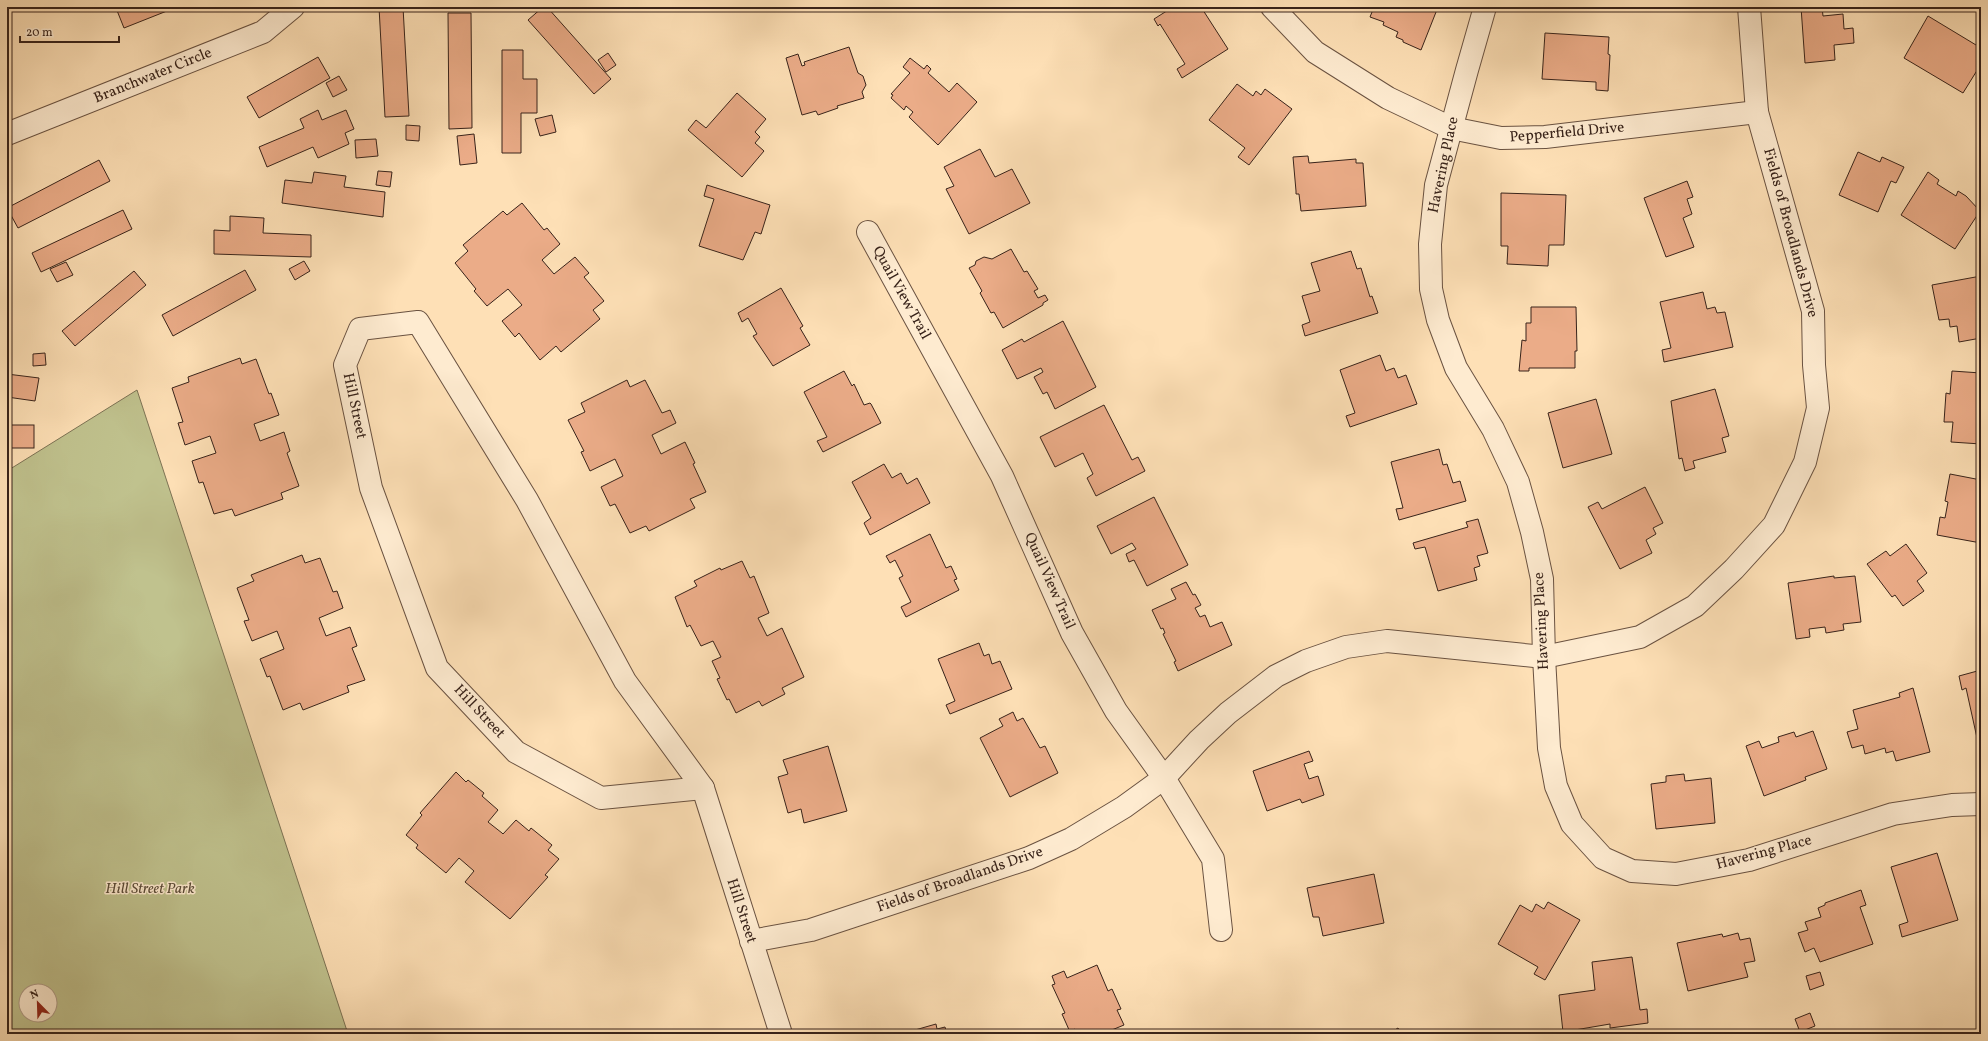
<svg xmlns="http://www.w3.org/2000/svg" width="1988" height="1041" font-family="Vollkorn,serif">
<rect width="100%" height="100%" fill="#fee0b6"/>
<filter id="stains"><feTurbulence type="fractalNoise" baseFrequency=".005" numOctaves="4"/><feColorMatrix values="0 0 0 0 .2 0 0 0 0 .09 0 0 0 0 .02 0 0 0 .5 -.17"/></filter>
<radialGradient id="worn" r=".72"><stop offset=".6" stop-color="#630" stop-opacity="0"/><stop offset="1" stop-color="#630" stop-opacity=".3"/></radialGradient>
<path fill="#c0c28e" stroke="#7c7254" fill-rule="evenodd" d="M137,390L348,1034H7V471ZM26,991H50V1015H26Z"/>
<g fill="#ebac88" stroke="#38231a">
<polygon points="118,7 177,7 124,28 116,8"/>
<polygon points="379,7 403,7 409,116 385,117"/>
<polygon points="543,7 547,7 611,79 594,94 528,20"/>
<polygon points="1173,7 1201,7 1228,49 1182,78 1177,69 1185,64 1160,24 1158,26 1154,19"/>
<polygon points="1374,7 1438,7 1421,50 1403,42 1403,40 1396,37 1398,32 1383,25 1384,22 1370,17"/>
<polygon points="1801,7 1822,7 1823,16 1843,14 1844,29 1853,28 1854,43 1834,45 1835,60 1805,63"/>
<polygon points="448,13 471,13 472,128 449,129"/>
<polygon points="1928,16 1981,48 1981,64 1963,93 1904,58"/>
<polygon points="1545,33 1609,37 1608,54 1610,55 1608,91 1596,90 1596,82 1542,79"/>
<polygon points="849,47 858,73 863,76 866,85 862,92 864,98 837,106 838,108 818,115 816,111 802,115 786,58 798,54 802,66 805,65 804,62"/>
<polygon points="502,50 523,50 523,79 537,79 537,113 521,113 521,153 502,153"/>
<polygon points="608,53 616,65 606,72 598,60"/>
<polygon points="318,57 330,78 259,118 247,97"/>
<polygon points="910,58 924,69 927,65 931,69 928,73 949,92 957,83 977,102 938,145 909,117 913,112 906,106 904,110 891,98 893,95 891,94 910,73 903,67"/>
<polygon points="339,76 347,90 333,97 326,83"/>
<polygon points="1237,84 1253,96 1256,91 1261,95 1265,89 1292,109 1249,165 1238,157 1245,148 1209,120"/>
<polygon points="737,93 766,119 755,132 760,137 755,143 764,151 742,177 688,130 696,120 706,128"/>
<polygon points="318,110 322,120 346,110 354,129 345,133 349,144 318,158 313,147 267,167 259,147 304,128 300,119"/>
<polygon points="552,115 556,132 540,136 535,119"/>
<polygon points="406,125 420,126 419,141 406,140"/>
<polygon points="474,134 477,163 460,165 457,136"/>
<polygon points="376,139 378,156 356,158 355,140"/>
<polygon points="980,149 995,177 1012,169 1030,203 969,234 946,189 954,186 944,167"/>
<polygon points="1858,152 1880,162 1882,157 1904,167 1896,183 1891,181 1878,212 1839,195"/>
<polygon points="1308,156 1309,163 1356,159 1356,163 1363,163 1366,206 1301,211 1299,194 1296,194 1296,191 1293,157"/>
<polygon points="99,160 110,181 18,228 7,208"/>
<polygon points="378,171 392,172 390,187 376,185"/>
<polygon points="314,172 346,176 344,187 385,192 383,217 282,203 285,180 312,183"/>
<polygon points="1928,172 1939,180 1937,184 1956,196 1958,191 1966,196 1980,211 1955,249 1901,215"/>
<polygon points="1687,181 1693,197 1687,199 1692,214 1683,218 1694,247 1666,257 1644,198"/>
<polygon points="707,185 770,205 761,234 755,232 743,260 699,246 714,199 704,196"/>
<polygon points="1501,193 1566,195 1564,245 1549,245 1548,266 1507,264 1508,246 1501,246"/>
<polygon points="522,203 544,230 547,228 560,244 542,260 554,274 575,257 589,273 584,277 604,301 593,310 600,319 561,352 556,346 540,360 519,333 515,337 502,321 522,305 508,289 487,306 474,291 476,289 455,263 468,251 463,245 503,211 507,215"/>
<polygon points="123,210 132,229 41,272 32,253"/>
<polygon points="230,216 264,218 263,233 311,235 311,257 214,254 214,230 230,231"/>
<polygon points="1011,249 1024,272 1027,271 1038,289 1034,291 1038,298 1045,295 1048,300 1043,303 1043,305 1003,328 994,312 991,313 980,293 982,291 969,268 975,265 976,261 984,257 992,259"/>
<polygon points="1351,251 1357,269 1361,268 1370,297 1372,296 1378,313 1305,336 1302,325 1310,322 1302,296 1320,291 1311,263"/>
<polygon points="304,261 310,271 295,280 289,269"/>
<polygon points="66,262 73,275 57,282 50,269"/>
<polygon points="245,270 256,290 173,336 162,315"/>
<polygon points="134,271 146,285 75,346 62,331"/>
<polygon points="1981,276 1981,338 1959,342 1957,326 1950,327 1949,319 1939,320 1932,285"/>
<polygon points="781,288 803,326 800,328 810,345 773,366 753,336 757,334 748,318 742,322 738,313"/>
<polygon points="1703,292 1707,309 1715,307 1717,313 1725,312 1733,347 1664,362 1662,350 1671,348 1660,302"/>
<polygon points="1531,307 1576,307 1577,351 1575,351 1575,368 1529,368 1529,371 1519,371 1522,340 1526,341 1526,323 1531,323"/>
<polygon points="1063,321 1096,387 1055,409 1047,392 1043,394 1034,377 1043,372 1041,368 1017,379 1002,350 1022,339 1024,342"/>
<polygon points="45,353 46,365 33,366 33,354"/>
<polygon points="1380,355 1386,371 1394,368 1398,378 1406,375 1417,404 1350,427 1346,416 1355,413 1340,370"/>
<polygon points="240,358 242,364 256,359 269,394 271,393 279,415 254,424 260,441 284,432 290,451 287,453 299,486 281,493 283,499 235,516 232,509 214,514 203,482 199,483 192,461 216,453 210,436 185,445 178,423 183,422 172,388 189,382 188,377"/>
<polygon points="844,371 852,386 854,384 864,405 870,403 871,404 881,423 823,452 817,441 827,437 804,392"/>
<polygon points="1952,371 1981,373 1981,444 1951,442 1953,422 1944,422 1946,393 1950,394"/>
<polygon points="7,374 39,378 35,401 7,397"/>
<polygon points="627,380 630,387 645,380 662,413 670,410 676,423 652,435 661,454 685,442 695,463 693,464 706,492 690,499 695,508 649,531 646,526 630,533 615,504 610,506 601,487 623,476 615,459 590,471 581,452 584,451 568,420 585,412 581,403"/>
<polygon points="1715,389 1729,436 1722,438 1726,452 1693,461 1695,468 1685,471 1682,458 1679,459 1671,401"/>
<polygon points="1596,399 1612,454 1563,468 1548,413"/>
<polygon points="1104,405 1132,460 1138,457 1145,471 1096,496 1087,478 1093,474 1083,453 1055,467 1040,437"/>
<rect x="7" y="425" width="27" height="23"/>
<polygon points="1439,449 1443,465 1447,464 1453,483 1460,481 1466,501 1399,520 1396,509 1403,508 1391,462"/>
<polygon points="884,464 892,478 901,473 907,484 917,478 930,503 870,535 864,523 871,518 852,482"/>
<polygon points="1950,474 1981,480 1981,543 1937,535 1940,517 1945,518 1948,502 1945,501"/>
<polygon points="1645,487 1663,523 1653,528 1656,534 1646,540 1652,553 1620,569 1588,507 1598,502 1602,509"/>
<polygon points="1154,497 1188,565 1147,586 1134,560 1129,562 1126,554 1136,549 1132,543 1111,554 1097,526"/>
<polygon points="1478,519 1488,553 1477,556 1480,566 1474,568 1477,580 1438,591 1425,547 1415,549 1413,543 1468,527 1466,522"/>
<polygon points="930,534 946,568 951,566 957,579 954,580 959,590 906,617 901,607 911,602 899,578 903,576 895,560 890,563 886,556"/>
<polygon points="1906,544 1927,573 1917,581 1924,591 1903,606 1895,595 1892,597 1867,564 1886,551 1890,556"/>
<polygon points="302,555 305,563 320,558 333,592 337,591 343,608 319,618 326,636 350,627 357,646 352,648 365,680 347,686 349,692 303,710 300,703 283,710 270,676 267,677 260,659 284,649 277,631 252,641 244,621 249,620 237,588 254,581 251,575"/>
<polygon points="742,561 750,578 754,576 769,613 758,618 767,636 782,628 804,677 782,688 785,694 762,706 759,701 736,713 729,699 727,700 717,679 720,678 712,661 721,657 713,641 701,646 690,625 687,627 675,597 697,586 694,581 720,568 721,570"/>
<polygon points="1834,576 1834,578 1855,576 1861,622 1843,624 1844,630 1826,633 1825,627 1809,629 1810,637 1796,639 1788,583"/>
<polygon points="1186,582 1193,595 1195,594 1201,605 1195,608 1200,617 1205,615 1210,627 1222,622 1232,645 1178,671 1174,662 1176,661 1163,634 1165,633 1163,628 1161,629 1152,610 1176,599 1171,589"/>
<polygon points="979,643 984,656 989,654 992,664 1000,661 1012,689 950,714 946,705 955,701 938,659"/>
<polygon points="1981,670 1981,737 1977,738 1966,688 1962,690 1959,676"/>
<polygon points="1913,688 1930,752 1896,761 1893,751 1886,753 1885,748 1865,754 1863,745 1852,748 1847,732 1858,729 1853,710 1900,697 1899,693"/>
<polygon points="1013,712 1017,721 1023,718 1040,748 1045,746 1058,773 1010,797 980,738 1003,726 999,719"/>
<polygon points="1813,731 1827,769 1805,777 1806,780 1764,796 1746,746 1759,741 1762,748 1779,742 1778,737 1794,732 1796,737"/>
<polygon points="828,746 847,811 804,823 801,809 788,813 778,777 788,774 783,760"/>
<polygon points="1309,751 1313,761 1304,764 1309,779 1318,776 1324,795 1302,803 1300,799 1267,811 1253,771"/>
<polygon points="456,772 466,782 468,780 484,793 482,796 498,810 488,822 502,833 503,834 516,820 529,831 531,828 552,845 548,850 559,859 545,875 548,877 510,919 465,882 474,871 459,858 446,873 416,848 418,845 406,835 422,815 420,813"/>
<polygon points="1684,774 1685,781 1711,778 1715,823 1656,829 1651,784 1666,782 1666,776"/>
<polygon points="1937,853 1958,920 1902,937 1899,925 1908,922 1891,867"/>
<polygon points="1374,874 1384,923 1323,936 1319,917 1313,917 1307,888"/>
<polygon points="1861,890 1866,905 1860,907 1873,944 1820,962 1814,948 1805,952 1798,933 1808,930 1805,922 1821,917 1818,908 1825,905 1825,903"/>
<polygon points="1548,902 1580,920 1545,980 1534,974 1538,967 1498,944 1520,905 1532,912 1536,904 1544,909"/>
<polygon points="1738,933 1740,940 1750,938 1755,961 1744,963 1748,977 1688,991 1677,943 1722,934 1723,937"/>
<polygon points="1632,957 1640,1010 1647,1009 1648,1023 1610,1028 1610,1024 1563,1032 1559,995 1595,990 1592,962"/>
<polygon points="1097,965 1108,991 1112,989 1121,1009 1117,1010 1124,1025 1102,1034 1077,1034 1075,1029 1070,1032 1062,1014 1065,1013 1052,985 1055,984 1052,976 1064,971 1067,978"/>
<polygon points="1820,972 1824,985 1810,990 1806,976"/>
<polygon points="1810,1013 1815,1026 1800,1032 1795,1019"/>
<polygon points="936,1024 937,1029 945,1027 947,1034 901,1034"/>
<polygon points="1398,1028 1402,1034 1388,1034"/>
</g>
<g fill="none" stroke-linecap="round" stroke-linejoin="round">
<g stroke="#6a5241" stroke-width="24">
<g id="street">
<polyline points="1272,7 1315,52 1388,98 1451,128 1501,138 1545,137 1757,112"/>
<polyline points="1485,7 1467,70 1436,185 1430,244 1431,289 1438,320 1456,368 1493,429 1518,482 1532,532 1542,579 1544,657 1549,748 1556,786 1572,824 1603,858 1632,871 1676,874 1749,860 1893,814 1952,805 1981,804"/>
<polyline points="7,134 263,32 293,7"/>
<polyline points="868,232 1002,476 1072,633 1116,711 1164,778 1213,859 1221,930"/>
<polygon points="418,322 527,500 625,681 703,788 601,798 516,752 437,668 371,488 345,365 360,329"/>
<polyline points="703,788 781,1034"/>
<polyline points="751,941 811,930 1029,858 1071,839 1124,807 1164,778 1199,740 1228,713 1276,676 1306,661 1346,647 1387,641 1544,657 1640,637 1695,606 1734,569 1774,525 1805,462 1818,408 1814,365 1813,311 1757,112 1749,7"/>
</g>
</g>
<use href="#street" stroke="#feebd0" stroke-width="22"/>
</g>
<g text-anchor="middle" dominant-baseline="central" stroke-width="3" stroke-linejoin="round" paint-order="stroke">
<g font-size="15" fill="#38231a" stroke="#feebd0">
<text transform="translate(153 76) rotate(-22)">Branchwater Circle</text>
<text transform="translate(1567 133) rotate(-5)">Pepperfield Drive</text>
<text transform="translate(1444 165) rotate(-78)">Havering Place</text>
<text transform="translate(1790 233) rotate(75)">Fields of Broadlands Drive</text>
<text transform="translate(901 293) rotate(61)">Quail View Trail</text>
<text transform="translate(354 406) rotate(78)">Hill Street</text>
<text transform="translate(1049 581) rotate(66)">Quail View Trail</text>
<text transform="translate(1542 621) rotate(-93)">Havering Place</text>
<text transform="translate(479 712) rotate(47)">Hill Street</text>
<text transform="translate(1764 853) rotate(-15)">Havering Place</text>
<text transform="translate(960 880) rotate(-19)">Fields of Broadlands Drive</text>
<text transform="translate(741 911) rotate(72)">Hill Street</text>
</g>
<g font-size="15" font-style="italic" fill="#5a4b37" stroke="#feebd0">
<text x="150" y="889">Hill Street Park</text>
</g>
</g>
<rect width="1988" height="1041" fill="none" stroke="#fee0b6" stroke-width="24"/>
<rect x="8" y="8" width="1972" height="1025" fill="none" stroke="#38231a" stroke-width="2"/>
<rect x="12" y="12" width="1964" height="1017" fill="none" stroke="#38231a"/>
<g transform="translate(38 1003) rotate(337)"><circle r="19" fill="#feebd0" stroke="#af9b87"/>
<path d="M0-3L7 15L0 10L-7 15Z" fill="#8f2418"/>
<text y="-6" font-size="11" font-weight="bold" text-anchor="middle" fill="#38231a">N</text>
</g>
<path d="M20 36v6h99v-6" fill="none" stroke="#38231a" stroke-width="2"/>
<text x="26" y="36" font-size="12" fill="#38231a" stroke="#feebd0" stroke-width="3" paint-order="stroke">20 m</text>
<rect width="100%" height="100%" filter="url(#stains)"/>
<rect width="100%" height="100%" fill="url(#worn)"/>
</svg>
